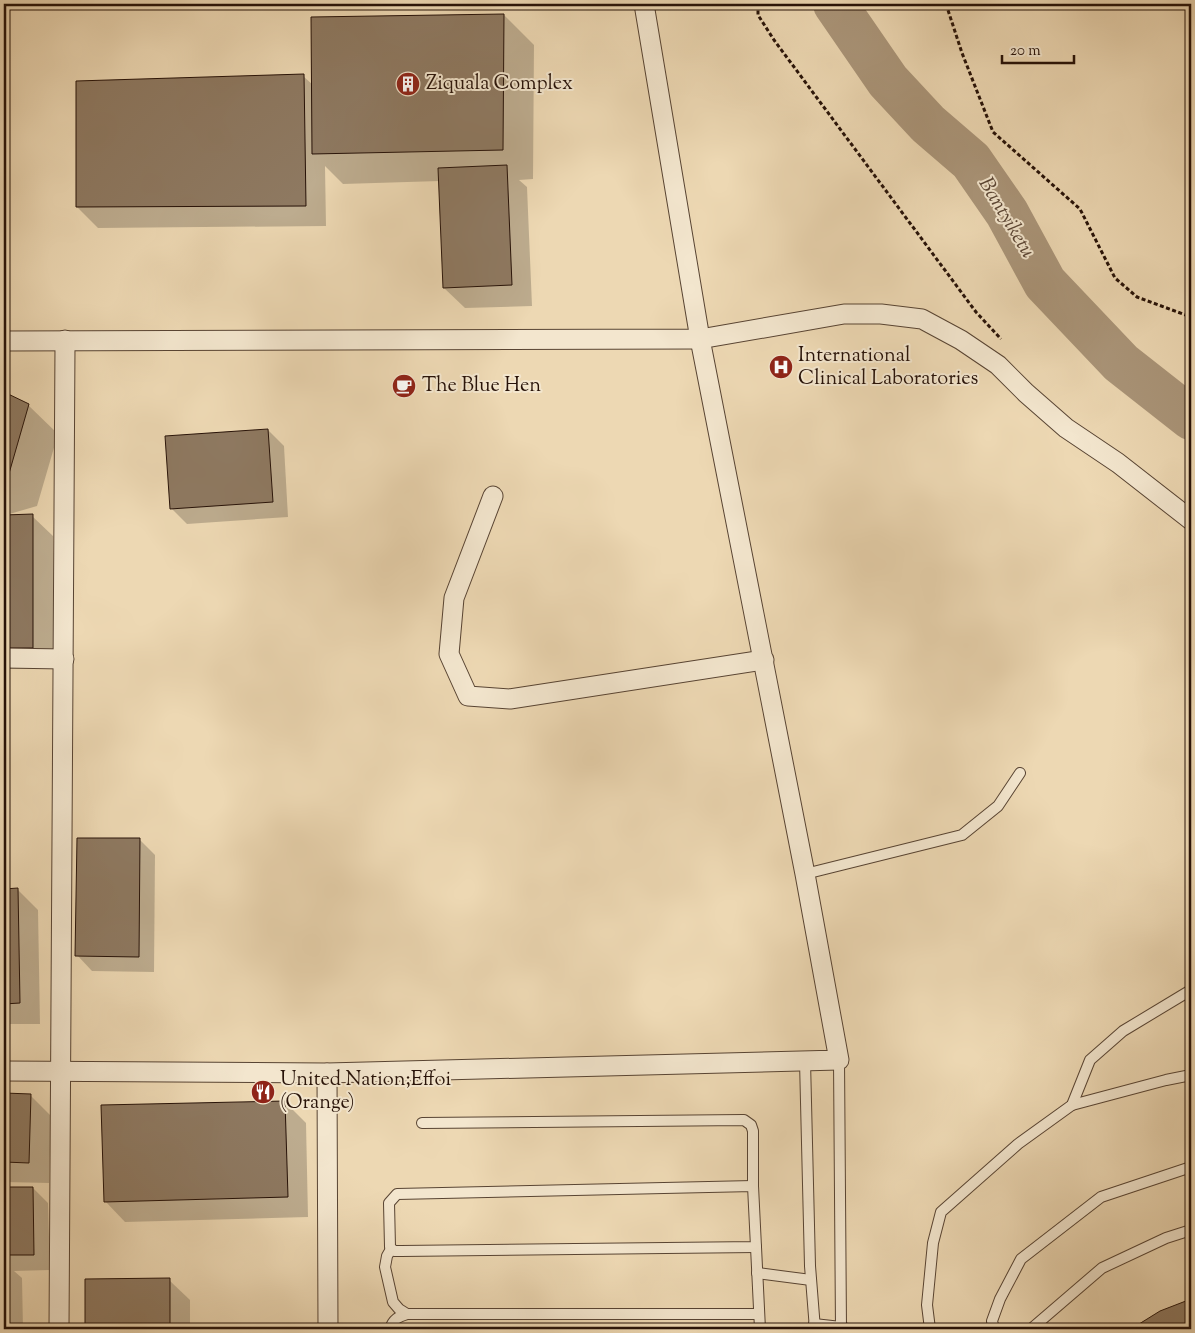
<svg xmlns="http://www.w3.org/2000/svg" width="1195" height="1333" font-family="'Sorts Mill Goudy',serif">
<rect width="100%" height="100%" fill="#edd8b3"/>
<filter id="stains"><feTurbulence type="fractalNoise" baseFrequency=".004" numOctaves="4"/><feColorMatrix values="0 0 0 0 .2 0 0 0 0 .09 0 0 0 0 .02 0 0 0 .5 -.17"/></filter>
<radialGradient id="worn" r=".72"><stop offset=".6" stop-color="#630" stop-opacity="0"/><stop offset="1" stop-color="#630" stop-opacity=".3"/></radialGradient>
<g fill="#0003">
<polygon points="504,15 534,45 533,179 519,180 527,187 532,306 465,308 444,288 440,181 343,184 325,166 326,226 98,228 77,207 303,76 313,85"/>
<polygon points="4,394 28,405 58,434 37,506 6,515 32,516 53,536 53,668 4,669"/>
<polygon points="268,430 284,446 288,517 187,524 171,508"/>
<polygon points="140,840 155,855 154,972 92,971 77,955"/>
<polygon points="4,890 18,890 38,910 40,1024 4,1024"/>
<polygon points="4,1095 31,1096 51,1116 49,1183 4,1182"/>
<polygon points="285,1102 306,1123 308,1217 125,1222 105,1201"/>
<polygon points="4,1188 33,1188 48,1203 50,1270 14,1271 22,1278 23,1329 4,1329"/>
<polygon points="86,1280 169,1280 190,1300 190,1329 86,1329"/>
<polygon points="1191,1300 1191,1329 1133,1329 1180,1304"/>
</g>
<g fill="none" stroke-linecap="round" stroke-linejoin="round">
<polyline stroke="#aa9579" stroke-width="44" points="835,4 888,81 928,124 971,161 1007,213 1045,283 1121,363 1191,418"/>
</g>
<g fill="#8e7961" stroke="#271208">
<polygon points="504,14 503,150 312,154 311,17"/>
<polygon points="304,74 306,206 76,207 76,81"/>
<polygon points="507,165 512,285 443,288 438,168"/>
<polygon points="4,392 29,404 8,477 4,478"/>
<polygon points="268,429 273,502 170,509 165,436"/>
<polygon points="33,514 33,648 4,648 4,515"/>
<polygon points="77,838 140,838 139,957 75,956"/>
<polygon points="18,888 20,1003 4,1004 4,889"/>
<polygon points="4,1093 31,1094 29,1163 4,1162"/>
<polygon points="285,1101 288,1197 104,1202 101,1105"/>
<polygon points="4,1187 33,1187 34,1255 4,1255"/>
<polygon points="7,1261 8,1320 4,1320 4,1262"/>
<polygon points="170,1278 170,1329 85,1329 85,1279"/>
<polygon points="1191,1299 1191,1329 1131,1329 1160,1311"/>
</g>
<g fill="none" stroke-linecap="round" stroke-linejoin="round">
<g stroke="#584433" stroke-width="12">
<g id="lane">
<polyline points="805,874 962,835 998,806 1020,773"/>
<polyline points="839,1060 841,1329"/>
<polyline points="805,1061 810,1266 815,1329"/>
<polyline points="1072,1105 1166,1080 1191,1075"/>
<polyline points="422,1123 744,1120 751,1125 753,1131 753,1186"/>
<polygon points="753,1186 756,1247 401,1251 394,1251 390,1247 389,1203 397,1194"/>
<polyline points="756,1247 760,1329"/>
<polyline points="391,1249 387,1256 385,1267 393,1302 399,1309 407,1314"/>
<polyline points="757,1273 811,1280"/>
<polyline points="814,1324 841,1327 847,1329"/>
<path d="M390,1329C393,1319 398,1317 407,1314H758"/>
<polyline points="930,1329 927,1305 933,1243 941,1212 1018,1144 1072,1105 1090,1060 1123,1031 1191,990"/>
<polyline points="994,1329 992,1321 1000,1299 1021,1259 1101,1197 1191,1167"/>
<polyline points="1031,1329 1102,1268 1166,1238 1191,1230"/>
</g>
</g>
<g stroke="#584433" stroke-width="21">
<g id="street">
<polyline points="4,341 700,339 844,314 881,314 922,319 961,340 998,365 1026,393 1066,428 1118,463 1191,520"/>
<polyline points="493,496 454,598 449,654 468,696 510,699 764,660"/>
<polyline points="4,658 64,659"/>
<polyline points="4,1071 327,1073 839,1060 805,874 700,339 644,4"/>
<polyline points="327,1073 328,1329"/>
<path d="M59,1329C59,1000 64,670 65,340"/>
</g>
</g>
<g stroke="#271208" stroke-width="3" stroke-dasharray="4 2.5" stroke-linecap="butt">
<polyline points="758,4 758,15 774,40 976,312 1001,339"/>
<polyline points="946,4 962,53 993,132 1080,209 1115,278 1137,297 1191,317"/>
</g>
<use href="#lane" stroke="#f3e6ce" stroke-width="10"/>
<use href="#street" stroke="#f3e6ce" stroke-width="19"/>
</g>
<defs>
<g id="building-disc" transform="scale(1.25)"><circle r="9.5" fill="#8f2418" stroke="#f3e6ce"/><path d="M-4-6H4V6H1V3H-1V6H-4ZM-2.5-4.3h1.7v1.8h-1.7ZM.8-4.3h1.7v1.8H.8ZM-2.5-1h1.7V.8h-1.7ZM.8-1h1.7V.8H.8Z" fill="#fff"/></g>
<g id="hospital-disc" transform="scale(1.25)"><circle r="9.5" fill="#8f2418" stroke="#f3e6ce"/><path d="M-5-5h3v3.5h4V-5h3V5h-3V1.5h-4V5h-3Z" fill="#fff"/></g>
<g id="cafe-disc" transform="scale(1.25)"><circle r="9.5" fill="#8f2418" stroke="#f3e6ce"/><path d="M-5.5-4.5H6V0H3Q3 3.5 0 3.5H-2.5Q-5.5 3.5-5.5 0ZM3-3.2v2h1.7v-2ZM-6 4.5H4V6H-6Z" fill="#fff"/></g>
<g id="restaurant-disc" transform="scale(1.25)"><circle r="9.5" fill="#8f2418" stroke="#f3e6ce"/><path d="M-5-6h1v4h1v-4h1v4h1v-4h1v5L-1.5 .5V6h-2V.5L-5-1ZM5-6V6H3V1.5H1.5Q1.5-4 5-6Z" fill="#fff"/></g>
</defs>
<g fill-rule="evenodd">
<use href="#building-disc" x="408" y="84"/>
<use href="#hospital-disc" x="781" y="367"/>
<use href="#cafe-disc" x="404" y="386"/>
<use href="#restaurant-disc" x="263" y="1092"/>
</g>
<g text-anchor="middle" dominant-baseline="central" stroke-width="4" stroke-linejoin="round" paint-order="stroke">
<g font-size="20" fill="#271208" stroke="#f3e6ce" text-anchor="start">
<text x="426" y="84">Ziquala Complex</text>
<text x="798" y="356">International<tspan x="798" dy="23">Clinical Laboratories</tspan></text>
<text x="422" y="386">The Blue Hen</text>
<text x="280" y="1080">United Nation;Effoi<tspan x="280" dy="23">(Orange)</tspan></text>
</g>
<g font-size="21" font-style="italic" fill="#5b4635" stroke="#f3e6ce">
<text transform="translate(1006 218) rotate(59)">Bantyiketu</text>
</g>
</g>
<rect width="1195" height="1333" fill="none" stroke="#edd8b3" stroke-width="20"/>
<rect x="5" y="5" width="1185" height="1323" fill="none" stroke="#271208" stroke-width="2.5"/>
<rect x="10" y="10" width="1175" height="1313" fill="none" stroke="#271208"/>
<path d="M1002 55v8h72v-8" fill="none" stroke="#271208" stroke-width="2.5"/>
<text x="1010" y="55" font-size="15" fill="#271208" stroke="#f3e6ce" stroke-width="4" paint-order="stroke">20 m</text>
<rect width="100%" height="100%" filter="url(#stains)"/>
<rect width="100%" height="100%" fill="url(#worn)"/>
</svg>
